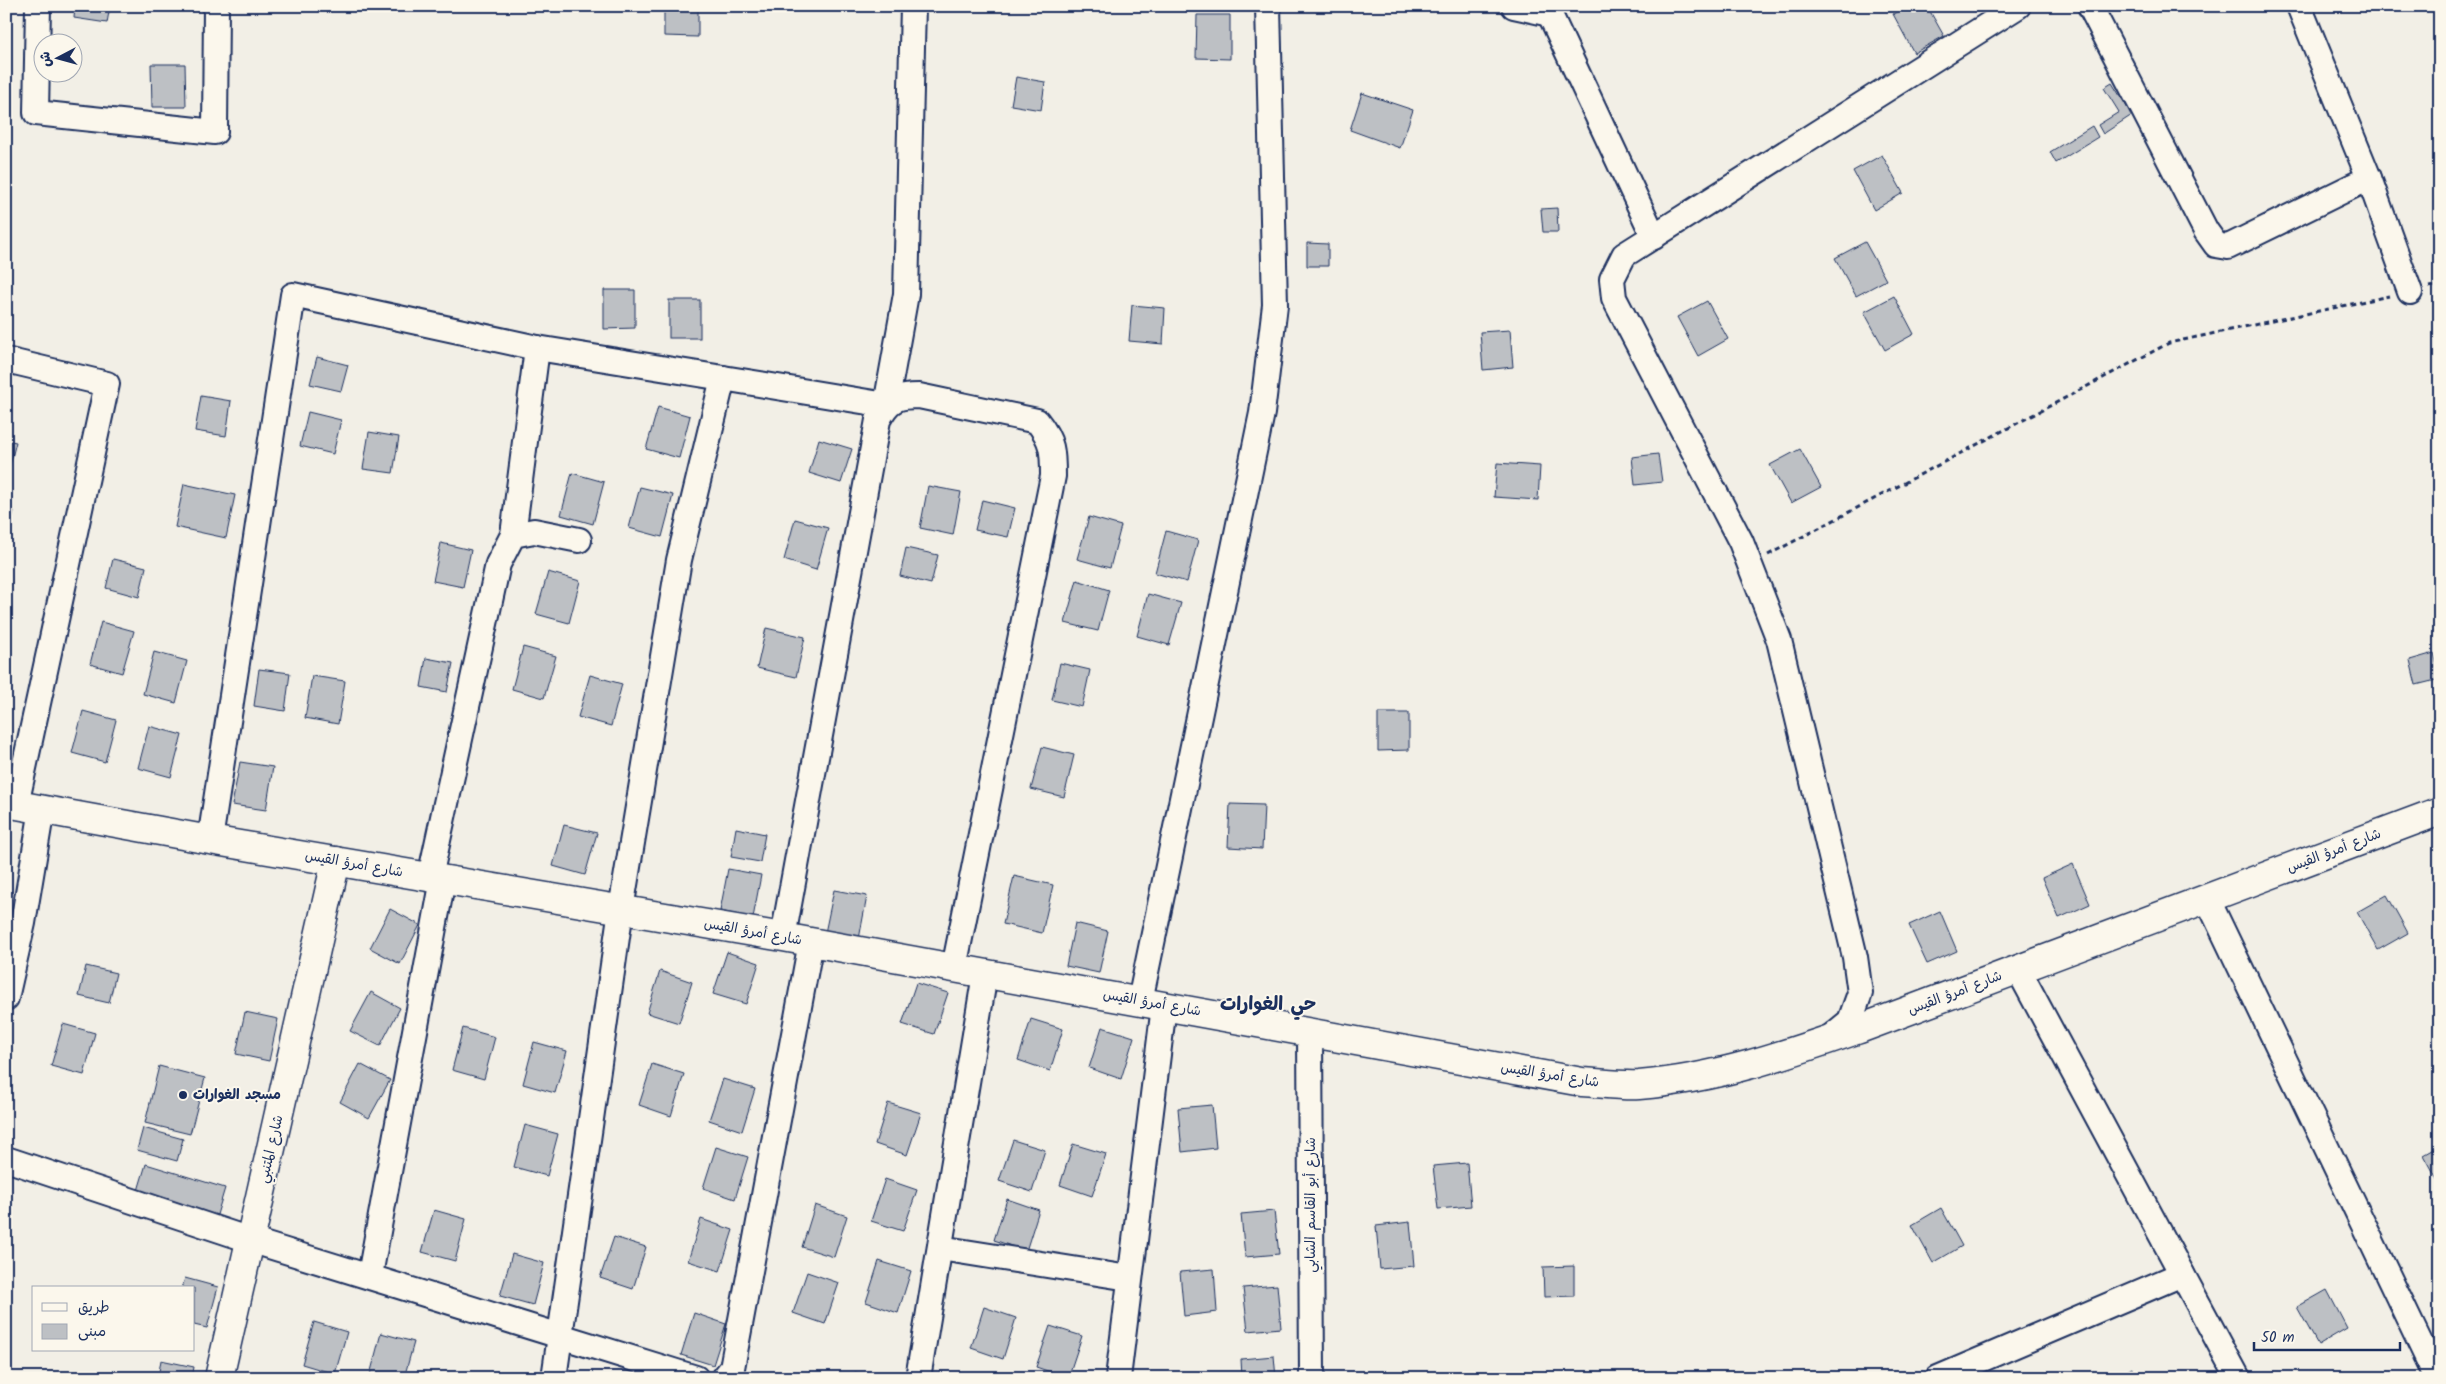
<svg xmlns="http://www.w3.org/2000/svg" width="2446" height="1384" font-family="Kalam,'Playpen Sans Arabic',sans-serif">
<rect width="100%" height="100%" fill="#f2efe6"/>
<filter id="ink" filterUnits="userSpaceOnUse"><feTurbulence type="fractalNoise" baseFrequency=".02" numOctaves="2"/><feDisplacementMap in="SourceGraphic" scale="10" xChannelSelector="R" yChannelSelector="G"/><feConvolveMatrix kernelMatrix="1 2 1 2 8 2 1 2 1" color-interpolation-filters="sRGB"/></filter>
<g filter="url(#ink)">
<g fill="#bdc0c4" stroke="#1b2f5e">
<polygon points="75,6 110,6 107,23 74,18"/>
<polygon points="664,6 698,6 698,37 664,36"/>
<polygon points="1908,6 1927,6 1944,36 1914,53 1893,14"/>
<polygon points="1197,15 1230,15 1230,59 1196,58"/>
<polygon points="151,64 185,64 186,107 152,107"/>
<polygon points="1016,77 1045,82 1041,110 1011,105"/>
<polygon points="2112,83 2132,115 2103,134 2098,125 2119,112 2104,88"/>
<polygon points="1362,93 1413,110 1400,148 1350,130"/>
<polygon points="2092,126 2098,137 2056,163 2050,152"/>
<polygon points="1882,155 1903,193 1874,210 1853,171"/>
<polygon points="1557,208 1558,232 1543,232 1541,209"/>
<polygon points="1865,242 1886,280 1856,296 1835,258"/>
<polygon points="1307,243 1328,244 1328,266 1307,266"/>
<polygon points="604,290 635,290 635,328 604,329"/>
<polygon points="1894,296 1914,334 1885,350 1864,312"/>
<rect x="669" y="300" width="31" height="38"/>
<polygon points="1707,301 1728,339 1698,356 1677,317"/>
<polygon points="1132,305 1165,308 1163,344 1129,341"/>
<polygon points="1510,330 1513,367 1483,370 1480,332"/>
<polygon points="317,357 348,365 341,391 310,384"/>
<polygon points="201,396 231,401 226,436 195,431"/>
<polygon points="658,407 690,416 679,458 646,449"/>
<polygon points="308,412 341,420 333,454 300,446"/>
<polygon points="369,432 399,437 393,473 363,469"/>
<polygon points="819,439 852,449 841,483 809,473"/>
<polygon points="6,440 16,442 6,481"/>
<polygon points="1800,449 1821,487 1791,503 1770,465"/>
<polygon points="1658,454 1662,482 1635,485 1632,457"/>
<polygon points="1497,463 1540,466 1538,500 1494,497"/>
<polygon points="572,473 604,482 593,524 561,515"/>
<polygon points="184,484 235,495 226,538 175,527"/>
<polygon points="928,486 961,492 953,535 920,528"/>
<polygon points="640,487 673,495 662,537 629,528"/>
<polygon points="982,500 1015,508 1008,537 975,530"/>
<polygon points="6,510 14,511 8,537 6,536"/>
<polygon points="1089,517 1121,526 1110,568 1077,559"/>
<polygon points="795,519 828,528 816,570 784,560"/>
<polygon points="1166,531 1198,540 1187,582 1155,573"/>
<polygon points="441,543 471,550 463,587 433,581"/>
<polygon points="906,548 938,555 931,584 900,576"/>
<polygon points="113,559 146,567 139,597 106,588"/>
<polygon points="548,572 580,581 569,623 536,614"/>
<polygon points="1077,580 1109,590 1098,631 1065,623"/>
<polygon points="1148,594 1181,603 1169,645 1137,636"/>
<polygon points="101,622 134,631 122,673 90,664"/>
<polygon points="766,628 805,637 796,677 757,668"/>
<polygon points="523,647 556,656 544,698 512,689"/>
<polygon points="154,652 187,661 176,703 143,694"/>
<polygon points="2434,653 2440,679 2416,685 2410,660"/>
<polygon points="426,658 453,663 447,692 421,687"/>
<polygon points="1060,663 1090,670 1082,707 1052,700"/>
<polygon points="259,669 290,673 285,711 254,706"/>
<polygon points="590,675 622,684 611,726 578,717"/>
<polygon points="312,676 345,681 338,724 305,718"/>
<polygon points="83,711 116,720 105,762 72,753"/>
<polygon points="1378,713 1409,713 1409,750 1378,751"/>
<polygon points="149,726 182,735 171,777 138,768"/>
<polygon points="1042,747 1074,755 1064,797 1031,789"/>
<polygon points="240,762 273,767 266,810 232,805"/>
<polygon points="1230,804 1264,805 1262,849 1228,847"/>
<polygon points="564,825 597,833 585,875 553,866"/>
<polygon points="736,828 765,834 760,862 731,857"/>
<polygon points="2073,864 2090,904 2059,918 2042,878"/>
<polygon points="728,869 761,875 753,918 720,911"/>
<polygon points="1014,876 1053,885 1042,933 1003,924"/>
<polygon points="834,890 867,896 859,939 825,933"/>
<polygon points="2387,895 2408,933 2378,950 2357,912"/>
<polygon points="390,909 420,925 400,964 370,948"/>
<polygon points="1940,911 1957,951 1927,964 1909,925"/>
<polygon points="1075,923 1108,931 1099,973 1066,966"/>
<polygon points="727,952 759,963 746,1004 713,994"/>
<polygon points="86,966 116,973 109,1003 79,996"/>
<polygon points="660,971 692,982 679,1023 647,1013"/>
<polygon points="916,983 948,993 934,1034 902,1024"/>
<polygon points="371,992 400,1008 380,1046 350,1031"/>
<polygon points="245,1012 278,1019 269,1061 236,1054"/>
<polygon points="1031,1019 1063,1029 1050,1071 1018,1060"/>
<polygon points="63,1024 95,1033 84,1075 51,1066"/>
<polygon points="1102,1027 1134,1037 1121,1079 1089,1068"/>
<polygon points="463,1028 495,1037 484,1079 452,1070"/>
<polygon points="534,1042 567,1051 555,1093 523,1084"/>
<polygon points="360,1064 390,1080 369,1118 340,1102"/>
<polygon points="652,1064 684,1074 671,1116 639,1105"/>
<polygon points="159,1066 205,1078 190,1134 145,1123"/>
<polygon points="723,1079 755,1089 742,1131 709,1120"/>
<polygon points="888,1103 921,1113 907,1155 875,1144"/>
<polygon points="1212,1105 1216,1148 1182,1152 1178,1108"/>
<polygon points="525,1125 558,1134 547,1176 514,1167"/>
<polygon points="143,1128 183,1139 177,1161 137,1150"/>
<polygon points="1013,1140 1045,1150 1032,1192 999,1181"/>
<polygon points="1073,1144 1106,1154 1092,1196 1060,1185"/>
<polygon points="2440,1146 2440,1184 2424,1155"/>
<polygon points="716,1147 748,1157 735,1199 703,1188"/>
<polygon points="1467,1163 1471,1206 1438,1209 1433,1166"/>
<polygon points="146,1164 225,1188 216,1218 137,1194"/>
<polygon points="885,1179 917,1190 903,1231 871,1221"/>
<polygon points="1007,1199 1039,1210 1026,1251 994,1240"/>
<polygon points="815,1205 847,1216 834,1257 802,1247"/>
<polygon points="1941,1208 1962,1246 1933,1263 1912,1225"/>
<polygon points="434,1210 466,1219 455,1261 422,1252"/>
<polygon points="1274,1211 1279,1254 1245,1257 1241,1214"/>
<polygon points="701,1219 733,1230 720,1271 688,1261"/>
<polygon points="1410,1222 1414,1266 1380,1269 1376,1226"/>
<polygon points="614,1237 646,1247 633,1289 600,1278"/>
<polygon points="512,1254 544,1263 533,1305 500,1296"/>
<polygon points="879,1261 911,1271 898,1313 866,1302"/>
<polygon points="1574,1266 1574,1296 1544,1297 1543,1267"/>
<polygon points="1214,1269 1217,1312 1184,1316 1180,1272"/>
<polygon points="807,1272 839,1283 825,1324 793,1313"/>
<polygon points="185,1278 218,1287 207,1328 194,1325 194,1288 182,1288"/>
<polygon points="1277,1285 1281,1328 1248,1331 1243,1288"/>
<polygon points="2327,1290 2347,1328 2318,1345 2297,1307"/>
<polygon points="984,1307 1016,1318 1003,1359 971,1348"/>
<polygon points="694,1313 726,1324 713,1365 681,1355"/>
<polygon points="314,1322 347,1332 335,1374 302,1364"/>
<polygon points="1050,1326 1082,1336 1068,1378 1036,1367"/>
<polygon points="381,1333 414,1342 404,1378 379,1378 370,1375"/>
<polygon points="1274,1356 1276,1378 1242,1378 1241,1359"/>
<polygon points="161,1360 194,1367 192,1378 158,1378"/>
<polygon points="2132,1368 2137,1378 2114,1378"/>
<polygon points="1463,1371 1464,1378 1430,1378 1430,1374"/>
<polygon points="855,1372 872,1378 853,1378"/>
</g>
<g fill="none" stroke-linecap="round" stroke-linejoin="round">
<g stroke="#1b2f5e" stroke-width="28">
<g id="street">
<polyline points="38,6 36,113 215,132 216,6"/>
<polyline points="1514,6 1550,14"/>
<polyline points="1546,6 1654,237"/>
<polyline points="2090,6 2206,231 2216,245 2228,247 2369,178 2299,6"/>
<polyline points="2369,178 2410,292"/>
<polyline points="6,360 107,384 16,805"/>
<polyline points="513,535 537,348 723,378"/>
<polyline points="210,840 293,295 537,348"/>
<polyline points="430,877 498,564 513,535 534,531 579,540"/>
<polyline points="2207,898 2437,1378"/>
<path d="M783,937L878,420C889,399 897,396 919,396L1037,421C1053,441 1053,452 1053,476L954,968"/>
<polyline points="2018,969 2238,1378"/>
<polyline points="6,998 23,923 42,809"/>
<polyline points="1140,1001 1262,413 1275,305 1268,6"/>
<polyline points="1310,1032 1312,1378"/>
<polyline points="1828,1039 1850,1021 1860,993 1855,957 1779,640 1741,542 1614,298 1612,279 1624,255 2018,6"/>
<polyline points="6,1159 250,1240 696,1378"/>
<polyline points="940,1248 1129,1278"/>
<polyline points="370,1275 443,879"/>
<polyline points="554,1378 621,909 679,560 723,378 886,405 906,294 913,6"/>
<polyline points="724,1378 732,1368 811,942"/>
<polyline points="918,1378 985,974"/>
<polyline points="1118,1378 1164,1006"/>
<polyline points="1938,1378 2182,1274"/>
</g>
</g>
<g stroke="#1b2f5e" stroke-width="31">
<g id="secondary">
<path d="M6,803L210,840L783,937L1582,1082C1601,1083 1620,1086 1639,1085C1717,1079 1790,1053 1862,1028L2440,811"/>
<polyline points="219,1378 336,861"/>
</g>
</g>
<g stroke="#1b2f5e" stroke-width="3" stroke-dasharray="5 4" stroke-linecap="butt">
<polyline points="2429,287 2440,285"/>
<polyline points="1768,555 2169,343 2389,296"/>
</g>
<use href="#street" stroke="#fbf7ec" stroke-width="24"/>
<use href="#secondary" stroke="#fbf7ec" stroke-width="28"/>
</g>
</g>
<circle fill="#1b2f5e" stroke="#fbf7ec" stroke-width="2" cx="183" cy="1095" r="5"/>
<g text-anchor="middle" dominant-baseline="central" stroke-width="4" stroke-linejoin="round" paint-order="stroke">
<g font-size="14" fill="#1b2f5e" stroke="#fbf7ec">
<text transform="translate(2334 851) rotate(-21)">شارع أمرؤ القيس</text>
<text transform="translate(354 864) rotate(10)">شارع أمرؤ القيس</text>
<text transform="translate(753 932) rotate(10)">شارع أمرؤ القيس</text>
<text transform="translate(1955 993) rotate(-21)">شارع أمرؤ القيس</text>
<text transform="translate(1152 1003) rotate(10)">شارع أمرؤ القيس</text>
<text transform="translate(1550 1075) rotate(9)">شارع أمرؤ القيس</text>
<text transform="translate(271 1149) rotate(-77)">شارع المتنبي</text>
<text transform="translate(1311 1205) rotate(-90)">شارع أبو القاسم الشابي</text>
</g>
<g font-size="14" font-weight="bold" fill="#1b2f5e" stroke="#fbf7ec" text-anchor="start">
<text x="193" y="1095">مسجد الغوارات</text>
</g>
<g font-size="19" font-weight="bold" fill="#1b2f5e" stroke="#fbf7ec">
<text x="1268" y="1005">حي الغوارات</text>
</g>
</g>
<rect width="2446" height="1384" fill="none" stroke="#fbf7ec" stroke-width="25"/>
<rect x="12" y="12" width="2421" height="1359" fill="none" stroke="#1b2f5e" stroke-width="2" filter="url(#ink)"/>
<rect x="32" y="1286" width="162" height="65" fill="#fbf7ec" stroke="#a1a7b3"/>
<rect x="42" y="1303" width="25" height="8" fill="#fbf7ec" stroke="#a1a7b3"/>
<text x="78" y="1312" font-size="15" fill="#1b2f5e">طريق</text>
<rect x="42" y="1324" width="25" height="15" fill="#bdc0c4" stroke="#a1a7b3"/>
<text x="78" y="1336" font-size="15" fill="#1b2f5e">مبنى</text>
<g transform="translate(58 58) rotate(264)"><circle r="24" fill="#fbf7ec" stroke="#a1a7b3"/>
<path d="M0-4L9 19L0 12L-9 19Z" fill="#1b2f5e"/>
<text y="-8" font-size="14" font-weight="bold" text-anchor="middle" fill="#1b2f5e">ش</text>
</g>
<path d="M2254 1342v8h146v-8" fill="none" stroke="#1b2f5e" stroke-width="2.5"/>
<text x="2261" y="1342" font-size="15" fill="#1b2f5e" stroke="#fbf7ec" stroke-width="4" paint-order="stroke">50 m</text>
</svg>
